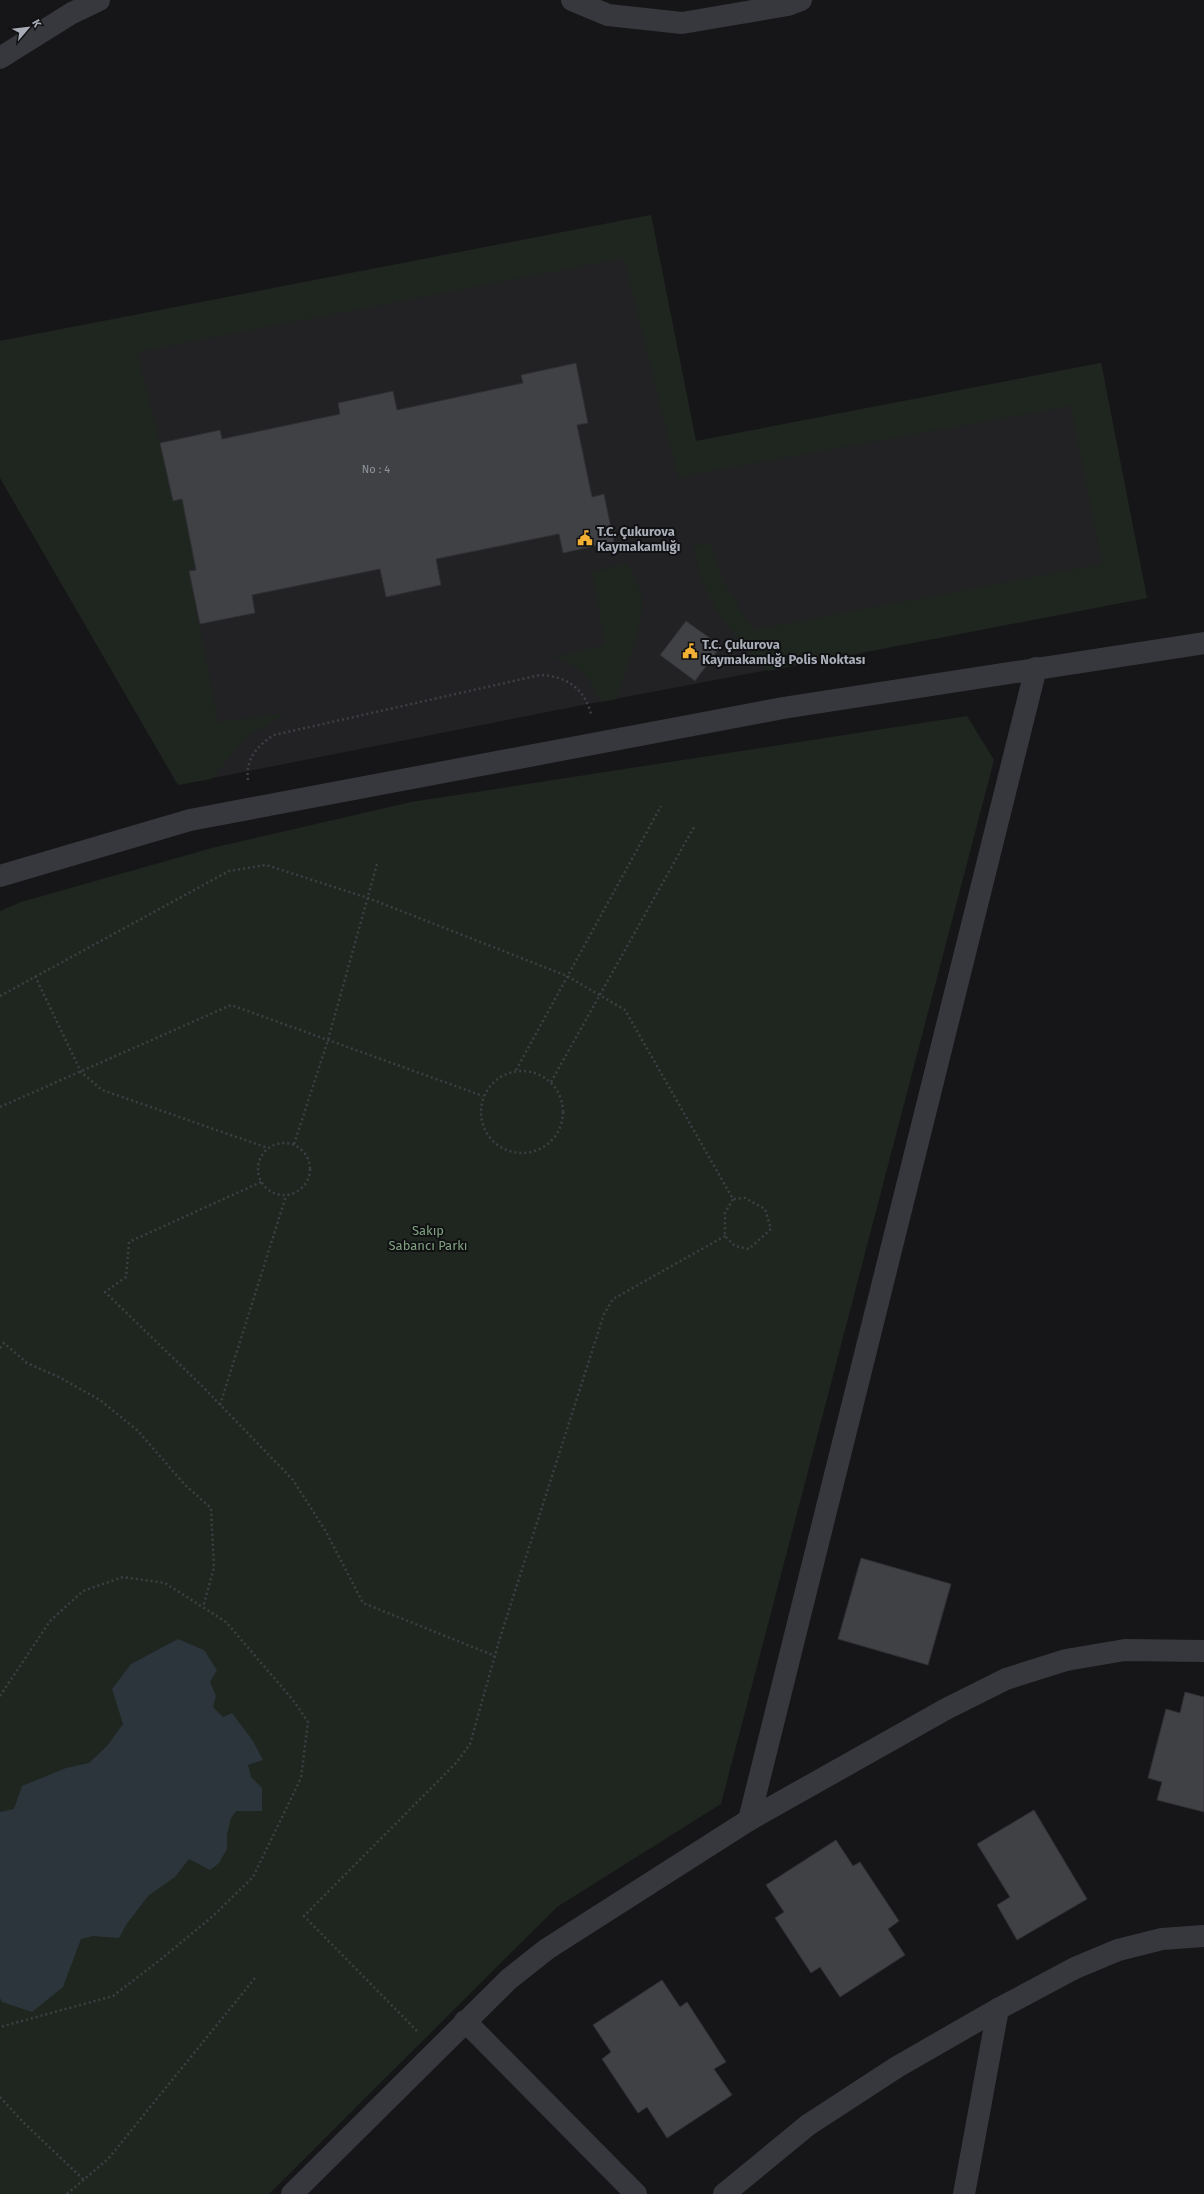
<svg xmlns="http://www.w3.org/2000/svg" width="1204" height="2194" font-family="'Fira Sans',sans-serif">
<rect width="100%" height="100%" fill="#161618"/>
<polygon fill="#222225" points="651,215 696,441 1101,363 1147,598 588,704 178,785 0,478 0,341"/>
<g fill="#1e261f">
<path d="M651,215L696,441L1101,363L1147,598L768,671C743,647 720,620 705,588C699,575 697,559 694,546L710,543L724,583L753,630L1102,564L1071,406L678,477L624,258L137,352L160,443L173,501L182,499L196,570L189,571L218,722L286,713L246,738L211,779L178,785L0,478V341Z"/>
<path d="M627,563C632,573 638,583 641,594C647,614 624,677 617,699L601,702C589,676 581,667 554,657L605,645L592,572Z"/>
<polygon points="967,716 994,760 721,1804 557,1907 269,2194 0,2194 0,911 21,902 212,848 411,802"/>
</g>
<polygon fill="#2c353c" points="178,1639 204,1650 217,1670 210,1682 216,1696 213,1707 223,1717 232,1713 253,1741 263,1760 248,1765 251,1777 262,1788 262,1811 236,1811 231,1818 227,1835 227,1849 219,1863 210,1870 189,1859 175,1877 148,1896 126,1925 119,1938 93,1936 81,1939 63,1987 32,2012 2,2002 0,1998 0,1812 14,1809 22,1786 66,1768 89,1763 107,1746 123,1724 112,1689 131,1664"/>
<g fill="#404145" stroke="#303034">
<polygon points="576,363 588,423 577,425 592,497 604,494 614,542 563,553 559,534 436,559 441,585 386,597 380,569 252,595 255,613 200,624 189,571 196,570 182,499 173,501 160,443 220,430 222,439 340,414 338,403 393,391 397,410 523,383 521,375"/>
<polygon points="686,621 721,646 695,681 660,655"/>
<polygon points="861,1558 951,1584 928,1665 838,1639"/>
<polygon points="1185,1692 1204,1697 1204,1812 1157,1800 1162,1782 1148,1778 1166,1709 1180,1713"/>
<polygon points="1034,1810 1087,1899 1017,1940 997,1905 1010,1897 977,1844"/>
<polygon points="836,1840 853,1866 860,1862 899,1921 888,1929 905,1955 840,1997 820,1967 811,1973 775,1918 784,1912 766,1885"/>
<polygon points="662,1980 680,2007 687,2002 726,2062 714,2069 732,2095 667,2138 647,2107 638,2113 602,2059 611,2052 593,2025"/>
</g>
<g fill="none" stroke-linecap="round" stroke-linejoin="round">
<g stroke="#3d3f44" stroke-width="2.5" stroke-dasharray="2 3" stroke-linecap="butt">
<path d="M248,780C245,759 258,745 274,735L540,675C566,676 584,688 591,714"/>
<polyline points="35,976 81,1072 102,1090 268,1148"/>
<polyline points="0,996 229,871 266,865 368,898 567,976 625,1010 733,1199 745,1198 765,1209 771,1229 749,1249 735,1246 725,1236 725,1213 733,1199"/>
<polyline points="516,1070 661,806"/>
<circle cx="522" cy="1112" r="41"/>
<polyline points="551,1082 694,827"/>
<polyline points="0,1107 231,1005 483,1096"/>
<circle cx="284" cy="1169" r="26"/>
<polyline points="294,1144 328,1040 377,864"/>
<polyline points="261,1182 129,1242 126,1277 105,1292 203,1387 293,1480 325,1530 363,1603 495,1656"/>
<polyline points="0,1348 4,1343 27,1363 59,1377 100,1400 138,1431 185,1485 211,1508 214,1568 203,1607"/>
<polyline points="220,1405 286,1196"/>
<polyline points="0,1696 50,1621 83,1591 123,1577 165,1583 226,1622 293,1700 308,1722 301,1778 253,1877 213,1916 160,1960 113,1996 0,2027"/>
<polyline points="417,2031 304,1916 457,1762 470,1744 499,1641 604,1314 613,1299 725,1236"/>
<polyline points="0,2097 23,2122 84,2180"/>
<polyline points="67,2194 108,2159 255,1978"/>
</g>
<g stroke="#37383d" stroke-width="22">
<polyline points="572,0 608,15 682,23 788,5 801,0"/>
<polyline points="0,58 72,13 99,0"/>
<polyline points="0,876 190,820 783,708 1204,643"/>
<polyline points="749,1820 1036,668"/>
<polyline points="465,2021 636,2194"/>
<polyline points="292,2194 509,1979 547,1949 749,1820 946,1709 1006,1679 1066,1660 1125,1650 1204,1651"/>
<polyline points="724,2194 808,2125 897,2067 998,2009 1075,1968 1118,1950 1162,1939 1204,1936"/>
<polyline points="964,2194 998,2009"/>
</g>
</g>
<defs>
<g id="civic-bare" transform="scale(1.2)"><path d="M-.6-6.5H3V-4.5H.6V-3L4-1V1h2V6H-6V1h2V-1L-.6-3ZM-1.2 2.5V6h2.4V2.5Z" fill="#f2b134" stroke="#111113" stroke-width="2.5" paint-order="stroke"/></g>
</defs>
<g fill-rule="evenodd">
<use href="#civic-bare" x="585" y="538"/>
<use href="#civic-bare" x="690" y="651"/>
</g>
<g text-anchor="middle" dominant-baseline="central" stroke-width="4" stroke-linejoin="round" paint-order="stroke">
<g font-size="11" fill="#8e929b">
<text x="376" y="469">No : 4</text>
</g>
<g font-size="13" font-weight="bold" fill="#a8adb8" stroke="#111113" text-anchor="start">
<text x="597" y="531">T.C. Çukurova<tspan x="597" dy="15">Kaymakamlığı</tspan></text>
<text x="702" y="644">T.C. Çukurova<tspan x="702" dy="15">Kaymakamlığı Polis Noktası</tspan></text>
</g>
<g font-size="13" fill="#7fa381" stroke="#111113">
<text x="428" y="1230">Sakıp<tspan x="428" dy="15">Sabancı Parkı</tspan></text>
</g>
</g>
<g transform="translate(28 28) rotate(62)" stroke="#111113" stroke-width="3" paint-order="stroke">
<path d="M0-3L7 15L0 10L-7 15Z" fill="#a8adb8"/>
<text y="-6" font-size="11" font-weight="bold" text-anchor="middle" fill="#a8adb8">K</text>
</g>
</svg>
